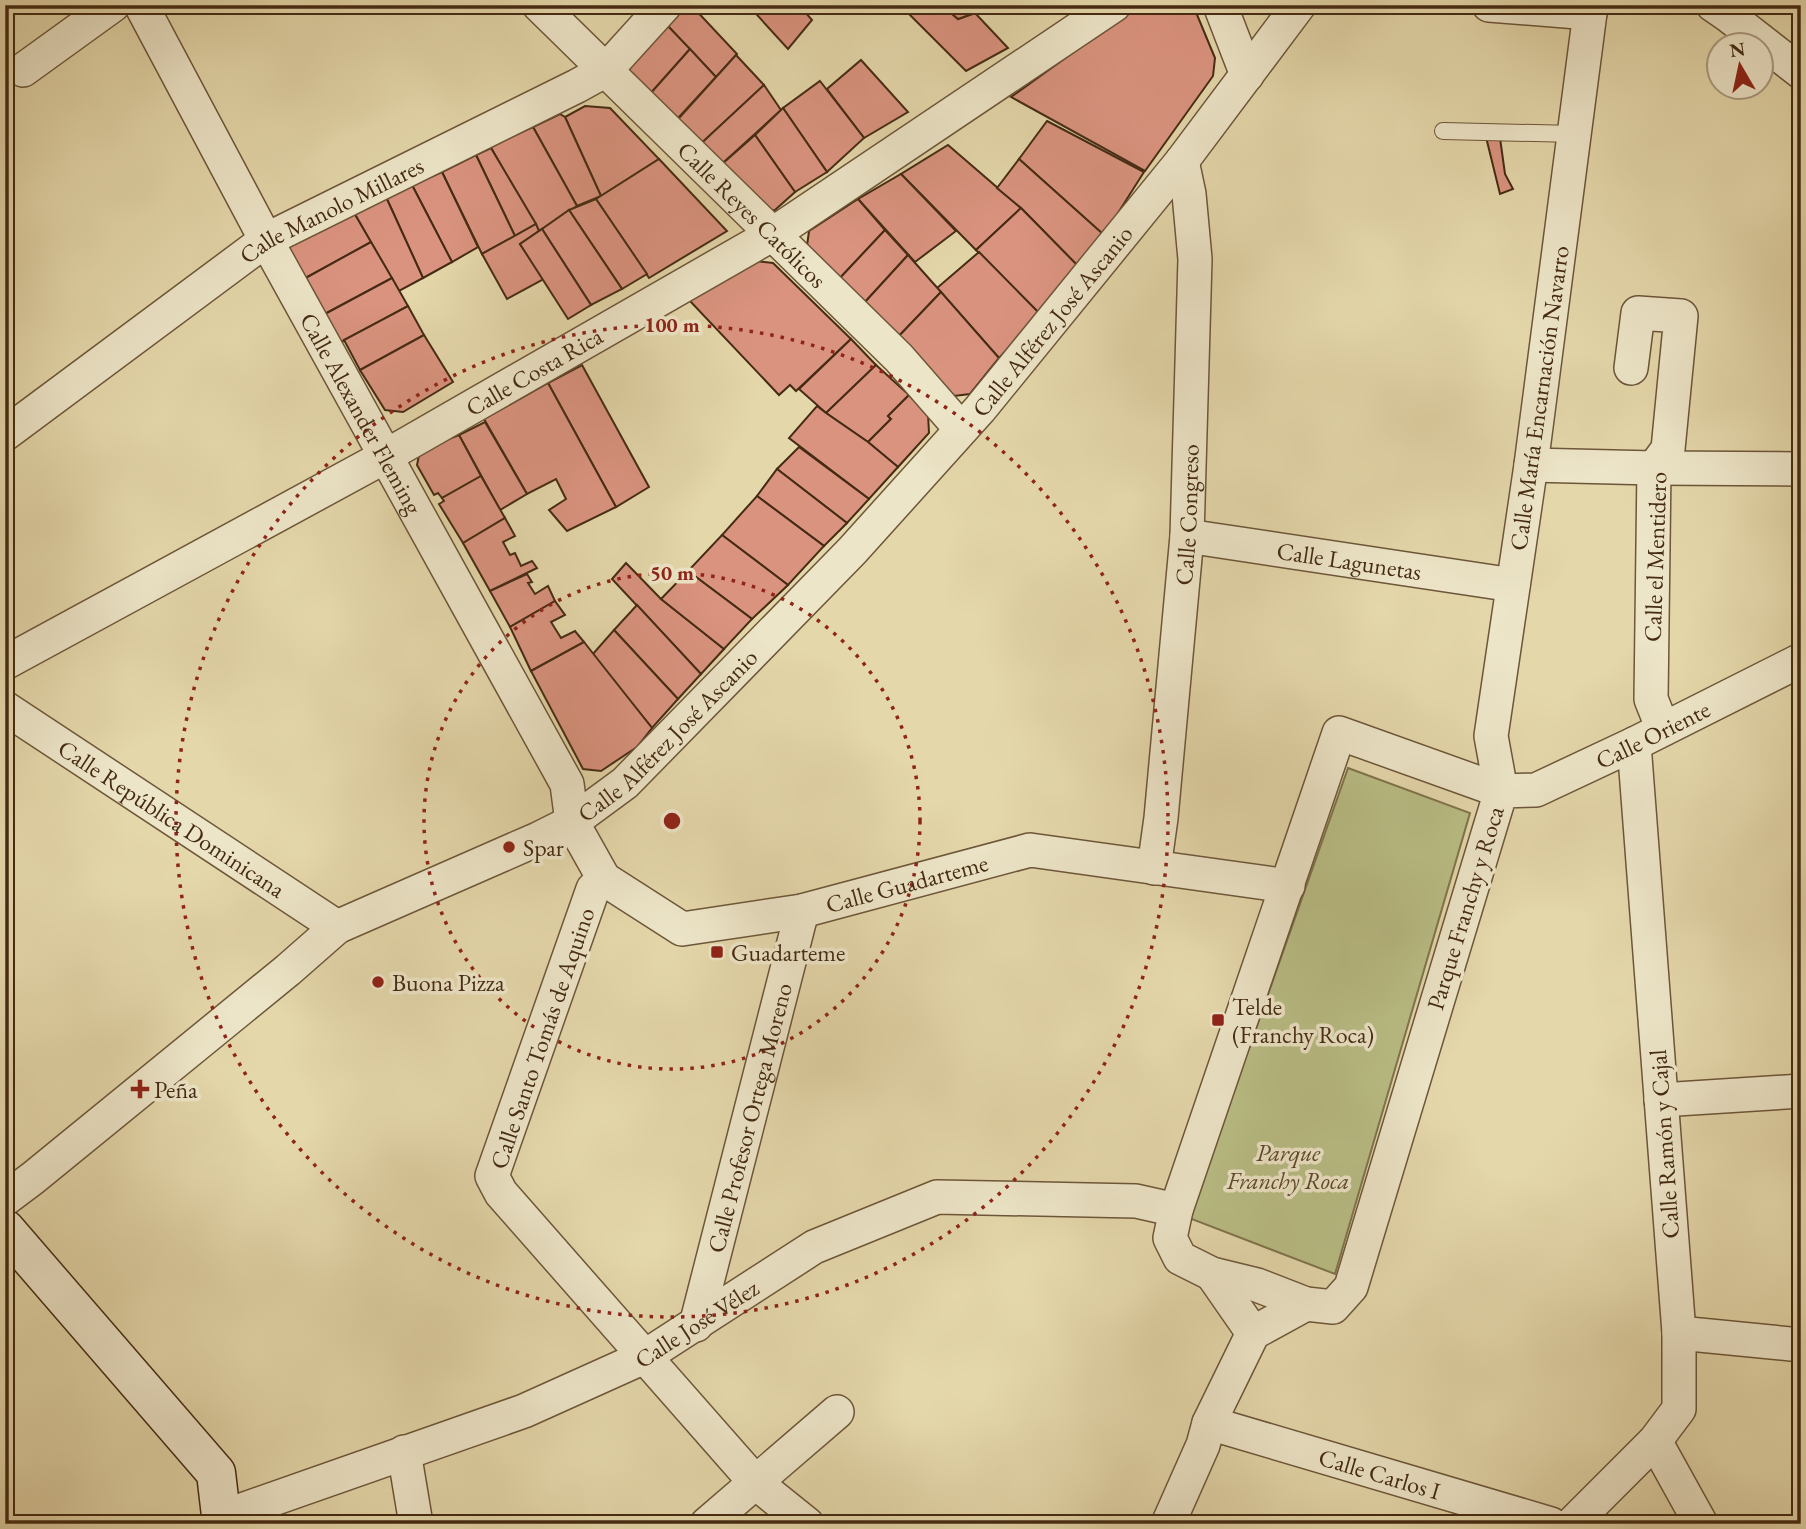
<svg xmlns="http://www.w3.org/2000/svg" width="1806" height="1529" font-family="'EB Garamond',serif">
<rect width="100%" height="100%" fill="#e4d7aa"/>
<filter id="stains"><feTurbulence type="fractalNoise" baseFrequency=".00286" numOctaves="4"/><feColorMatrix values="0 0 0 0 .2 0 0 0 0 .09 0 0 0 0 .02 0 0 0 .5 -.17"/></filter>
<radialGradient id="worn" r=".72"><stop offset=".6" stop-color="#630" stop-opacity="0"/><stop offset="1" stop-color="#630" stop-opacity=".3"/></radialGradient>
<polygon fill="#b9bd85" stroke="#7f744c" stroke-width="2" points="1348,768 1470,813 1335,1274 1189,1218"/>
<g fill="#da937f" stroke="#452b13" stroke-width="2">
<polygon points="682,5 691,5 737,54 716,77 665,23"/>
<polygon points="748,5 799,5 812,20 788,49"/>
<polygon points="900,5 942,5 958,19 975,13 1008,48 966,71"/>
<polygon points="942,5 986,5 975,13 958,19"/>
<polygon points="1139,5 1193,5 1215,58 1213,76 1145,171 1011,97"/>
<polygon points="665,23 690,49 642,103 609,70"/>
<polygon points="690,49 716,77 668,129 642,103"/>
<polygon points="736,55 764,85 693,151 670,128"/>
<polygon points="861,60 908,112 864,138 827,89"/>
<polygon points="820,81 864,138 827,172 783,108"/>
<polygon points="764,85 781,110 713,172 693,151"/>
<polygon points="585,106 610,108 659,159 601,196 565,117"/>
<polygon points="783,108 827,172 795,192 755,135"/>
<polygon points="560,114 565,117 601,196 577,206 533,127"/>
<polygon points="1047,121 1144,172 1104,235 1019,159"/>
<polygon points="533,127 577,206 539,231 490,146"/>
<polygon points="755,135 795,192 775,210 760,211 713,172"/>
<polygon points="1486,137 1500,138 1505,174 1513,189 1500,194"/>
<polygon points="948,145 1021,208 976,250 901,174"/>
<polygon points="491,148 536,224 515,236 476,155"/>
<polygon points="476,155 515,236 482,254 442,172"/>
<polygon points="659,159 727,231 649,278 596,199"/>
<polygon points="1019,159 1104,235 1079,267 1021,208 997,188"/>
<polygon points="442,172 478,247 452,262 412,185"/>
<polygon points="901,174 956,231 915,262 858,199"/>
<polygon points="412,185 452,262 423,278 386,197"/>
<polygon points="386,197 423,278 399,291 353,211"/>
<polygon points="596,199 647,274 622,289 569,210"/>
<polygon points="858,199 885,230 839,279 806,253 809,231"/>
<polygon points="1021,208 1079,267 1041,315 976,250"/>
<polygon points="569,210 622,289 591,305 542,229"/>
<polygon points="353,211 371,242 302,280 287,258 291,243"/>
<polygon points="536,224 539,231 520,244 544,279 507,299 482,254"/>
<polygon points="542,229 591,305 568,319 520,244"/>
<polygon points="885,230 908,255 865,302 839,279"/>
<polygon points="371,242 392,278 323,315 302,280"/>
<polygon points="979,252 1041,315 999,358 937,288"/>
<polygon points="908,255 941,292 897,338 865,302"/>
<polygon points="756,261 773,263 851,339 796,391 790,385 779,395 689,300"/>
<polygon points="392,278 408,306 340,343 323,315"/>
<polygon points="941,292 999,358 970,394 954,396 897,338"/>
<polygon points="408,306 424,335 360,370 344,340"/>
<polygon points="424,335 453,382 403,412 385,410 360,370"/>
<polygon points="851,339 876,365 826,413 799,389"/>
<polygon points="582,365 649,487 616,507 548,383"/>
<polygon points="876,365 909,395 888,416 891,419 868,442 826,413"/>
<polygon points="548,383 616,507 567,531 549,510 566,499 556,479 527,494 484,419"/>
<polygon points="909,395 928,414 929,433 898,467 868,442 891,419 888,416"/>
<polygon points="817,406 826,413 868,442 898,467 869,499 789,438"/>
<polygon points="485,422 527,494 500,510 459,435"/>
<polygon points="459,435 481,476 442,498 438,493 434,495 417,465 420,450"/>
<polygon points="799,447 869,499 847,523 777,469"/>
<polygon points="777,469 847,523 824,546 757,496"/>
<polygon points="481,476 505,518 463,543 439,504 444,501 442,498"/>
<polygon points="757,496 824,546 788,585 722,535"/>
<polygon points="505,518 515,536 503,542 510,555 515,553 521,566 532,561 537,568 490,591 463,543"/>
<polygon points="722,535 788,585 752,619 688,571"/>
<polygon points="626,563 661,599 724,649 701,674 612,579"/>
<polygon points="688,571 752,619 724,649 661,599"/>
<polygon points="527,574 532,582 528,583 535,594 548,586 555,601 510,627 490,591"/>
<polygon points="555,601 565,615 551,622 561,638 575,631 584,642 531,671 510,627"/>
<polygon points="637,605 701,674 678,699 614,630"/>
<polygon points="614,630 678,699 652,728 592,655"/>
<polygon points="584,642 652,728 637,747 601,771 583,769 531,671"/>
</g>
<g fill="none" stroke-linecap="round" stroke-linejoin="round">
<g stroke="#6d5639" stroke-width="18">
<polyline id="lane" points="1443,131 1575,134"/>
</g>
<g stroke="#6d5639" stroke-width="36">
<g id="street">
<path id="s1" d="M141,5L266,240L567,784L572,822L604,879L682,929L802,911L1030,850L1288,886"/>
<path id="s2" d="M539,5L899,358L961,429"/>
<polyline points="1220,5 1247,75"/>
<polyline points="1489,5 1590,13"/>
<path id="s3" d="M1591,5L1531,465L1491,736L1501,791L1351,1287L1333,1307L1306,1304L1257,1285L1212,1274L1180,1258L1170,1238L1176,1210L1339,733L1501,791L1536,790L1634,744L1801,660"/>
<polyline points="1713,5 1729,16 1801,72"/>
<polyline points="23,70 113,5"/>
<polyline points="1631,368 1638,313 1681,316 1668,449 1654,468 1651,699 1663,729"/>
<path id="s4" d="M5,434L266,240L577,86L606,70L665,5"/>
<polyline points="1531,465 1654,468 1801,469"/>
<path id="s5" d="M1187,536L1513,585"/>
<path id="s6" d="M5,663L386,456L773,234L1114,5"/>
<path id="s7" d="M5,708L337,927"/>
<path id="s8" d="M1154,868L1161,818L1187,536L1195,259L1189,194L1182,161"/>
<polyline points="604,879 593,889 492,1176 501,1193 756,1483 807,1524"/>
<polyline points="1661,1100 1801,1091"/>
<path id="s9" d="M5,1199L33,1178L288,970L337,927L538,839L572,822L625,783L852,551L980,409L1182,161L1299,5"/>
<polyline points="1212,1274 1253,1333"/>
<path id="s10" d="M696,1325L802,911"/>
<polyline points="1679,1333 1801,1345"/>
<path id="s11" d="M1209,1423L1551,1524"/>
<polyline points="1655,1441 1701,1524"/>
<polyline points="404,1452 416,1524"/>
<path id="s12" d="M222,1517L524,1411L644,1357L814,1247L937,1197L1136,1201L1176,1210"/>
<polyline points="707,1524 837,1412"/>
<polyline points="1168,1524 1203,1445 1209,1423 1253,1333 1306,1304"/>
<polyline points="1572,1524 1655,1441 1679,1409 1679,1333 1634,744"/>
</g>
</g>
<g stroke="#452b13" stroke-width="41">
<polyline id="secondary" points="5,1229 216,1473 222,1524"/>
</g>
<use href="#lane" stroke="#ede5c8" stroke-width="16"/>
<use href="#street" stroke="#ede5c8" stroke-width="33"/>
<use href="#secondary" stroke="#ede5c8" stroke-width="38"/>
</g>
<g fill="none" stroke="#8f2418" stroke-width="3.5" stroke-dasharray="3.5 7">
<circle cx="672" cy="821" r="248"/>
<circle cx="672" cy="821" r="496"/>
</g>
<g fill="#8f2418" stroke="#ede5c8" stroke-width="2.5">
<circle cx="509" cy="847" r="7"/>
<rect x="710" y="945" width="14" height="14" rx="3.5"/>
<circle cx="378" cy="982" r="7"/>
<rect x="1211" y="1013" width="14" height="14" rx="3.5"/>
<path d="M136.5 1078.5h7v7h7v7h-7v7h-7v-7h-7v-7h7z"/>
</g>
<g text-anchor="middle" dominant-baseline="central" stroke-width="7" stroke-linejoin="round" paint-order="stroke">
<g font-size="24" fill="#452b13" stroke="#ede5c8">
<text stroke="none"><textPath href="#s4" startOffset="397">Calle Manolo Millares</textPath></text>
<text stroke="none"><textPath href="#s2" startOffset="299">Calle Reyes Católicos</textPath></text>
<text stroke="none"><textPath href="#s9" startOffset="1382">Calle Alférez José Ascanio</textPath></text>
<text stroke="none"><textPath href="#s6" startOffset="604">Calle Costa Rica</textPath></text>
<text transform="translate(1539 398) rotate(-82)">Calle María Encarnación Navarro</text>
<text stroke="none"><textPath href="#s1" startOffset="464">Calle Alexander Fleming</textPath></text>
<text stroke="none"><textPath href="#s8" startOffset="355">Calle Congreso</textPath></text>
<text transform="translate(1655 557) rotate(-88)">Calle el Mentidero</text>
<text stroke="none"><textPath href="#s5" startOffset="164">Calle Lagunetas</textPath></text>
<text stroke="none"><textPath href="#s9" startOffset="816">Calle Alférez José Ascanio</textPath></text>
<text stroke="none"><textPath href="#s3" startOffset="2392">Calle Oriente</textPath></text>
<text stroke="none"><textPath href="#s7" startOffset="200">Calle República Dominicana</textPath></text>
<text stroke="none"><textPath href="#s1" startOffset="1314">Calle Guadarteme</textPath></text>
<text transform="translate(1465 908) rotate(-73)">Parque Franchy y Roca</text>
<text transform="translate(542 1038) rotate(-71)">Calle Santo Tomás de Aquino</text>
<text stroke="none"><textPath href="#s10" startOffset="214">Calle Profesor Ortega Moreno</textPath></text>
<text transform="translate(1664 1144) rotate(-94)">Calle Ramón y Cajal</text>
<text stroke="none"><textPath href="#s12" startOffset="514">Calle José Vélez</textPath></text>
<text stroke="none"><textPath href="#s11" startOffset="178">Calle Carlos I</textPath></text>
</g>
<g font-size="24" fill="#452b13" stroke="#ede5c8" text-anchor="start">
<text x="523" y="847">Spar</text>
<text x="731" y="952">Guadarteme</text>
<text x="392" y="982">Buona Pizza</text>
<text x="1232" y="1006">Telde<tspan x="1232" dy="28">(Franchy Roca)</tspan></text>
<text x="154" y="1089">Peña</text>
</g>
<g font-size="24" font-style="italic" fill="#5c482a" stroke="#ede5c8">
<text x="1288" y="1152">Parque<tspan x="1288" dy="28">Franchy Roca</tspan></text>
</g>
</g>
<circle cx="672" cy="821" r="10" fill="#8f2418" stroke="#ede5c8" stroke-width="3.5"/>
<g font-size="21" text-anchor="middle" font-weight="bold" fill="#8f2418" stroke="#ede5c8" stroke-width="7" stroke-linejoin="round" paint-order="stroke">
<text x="672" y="332">100 m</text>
<text x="672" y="580">50 m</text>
</g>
<rect width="1806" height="1529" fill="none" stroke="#e4d7aa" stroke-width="28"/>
<rect x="7" y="7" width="1792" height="1515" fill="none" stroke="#452b13" stroke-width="3.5"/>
<rect x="14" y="14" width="1778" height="1501" fill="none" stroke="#452b13" stroke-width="2"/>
<g transform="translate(1740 66) rotate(351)"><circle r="33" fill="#ede5c8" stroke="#aa9b80" stroke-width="2"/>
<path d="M0-5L12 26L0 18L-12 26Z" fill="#8f2418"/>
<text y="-10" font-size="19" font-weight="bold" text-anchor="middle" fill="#452b13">N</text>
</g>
<rect width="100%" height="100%" filter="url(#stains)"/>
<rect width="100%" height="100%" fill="url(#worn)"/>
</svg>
